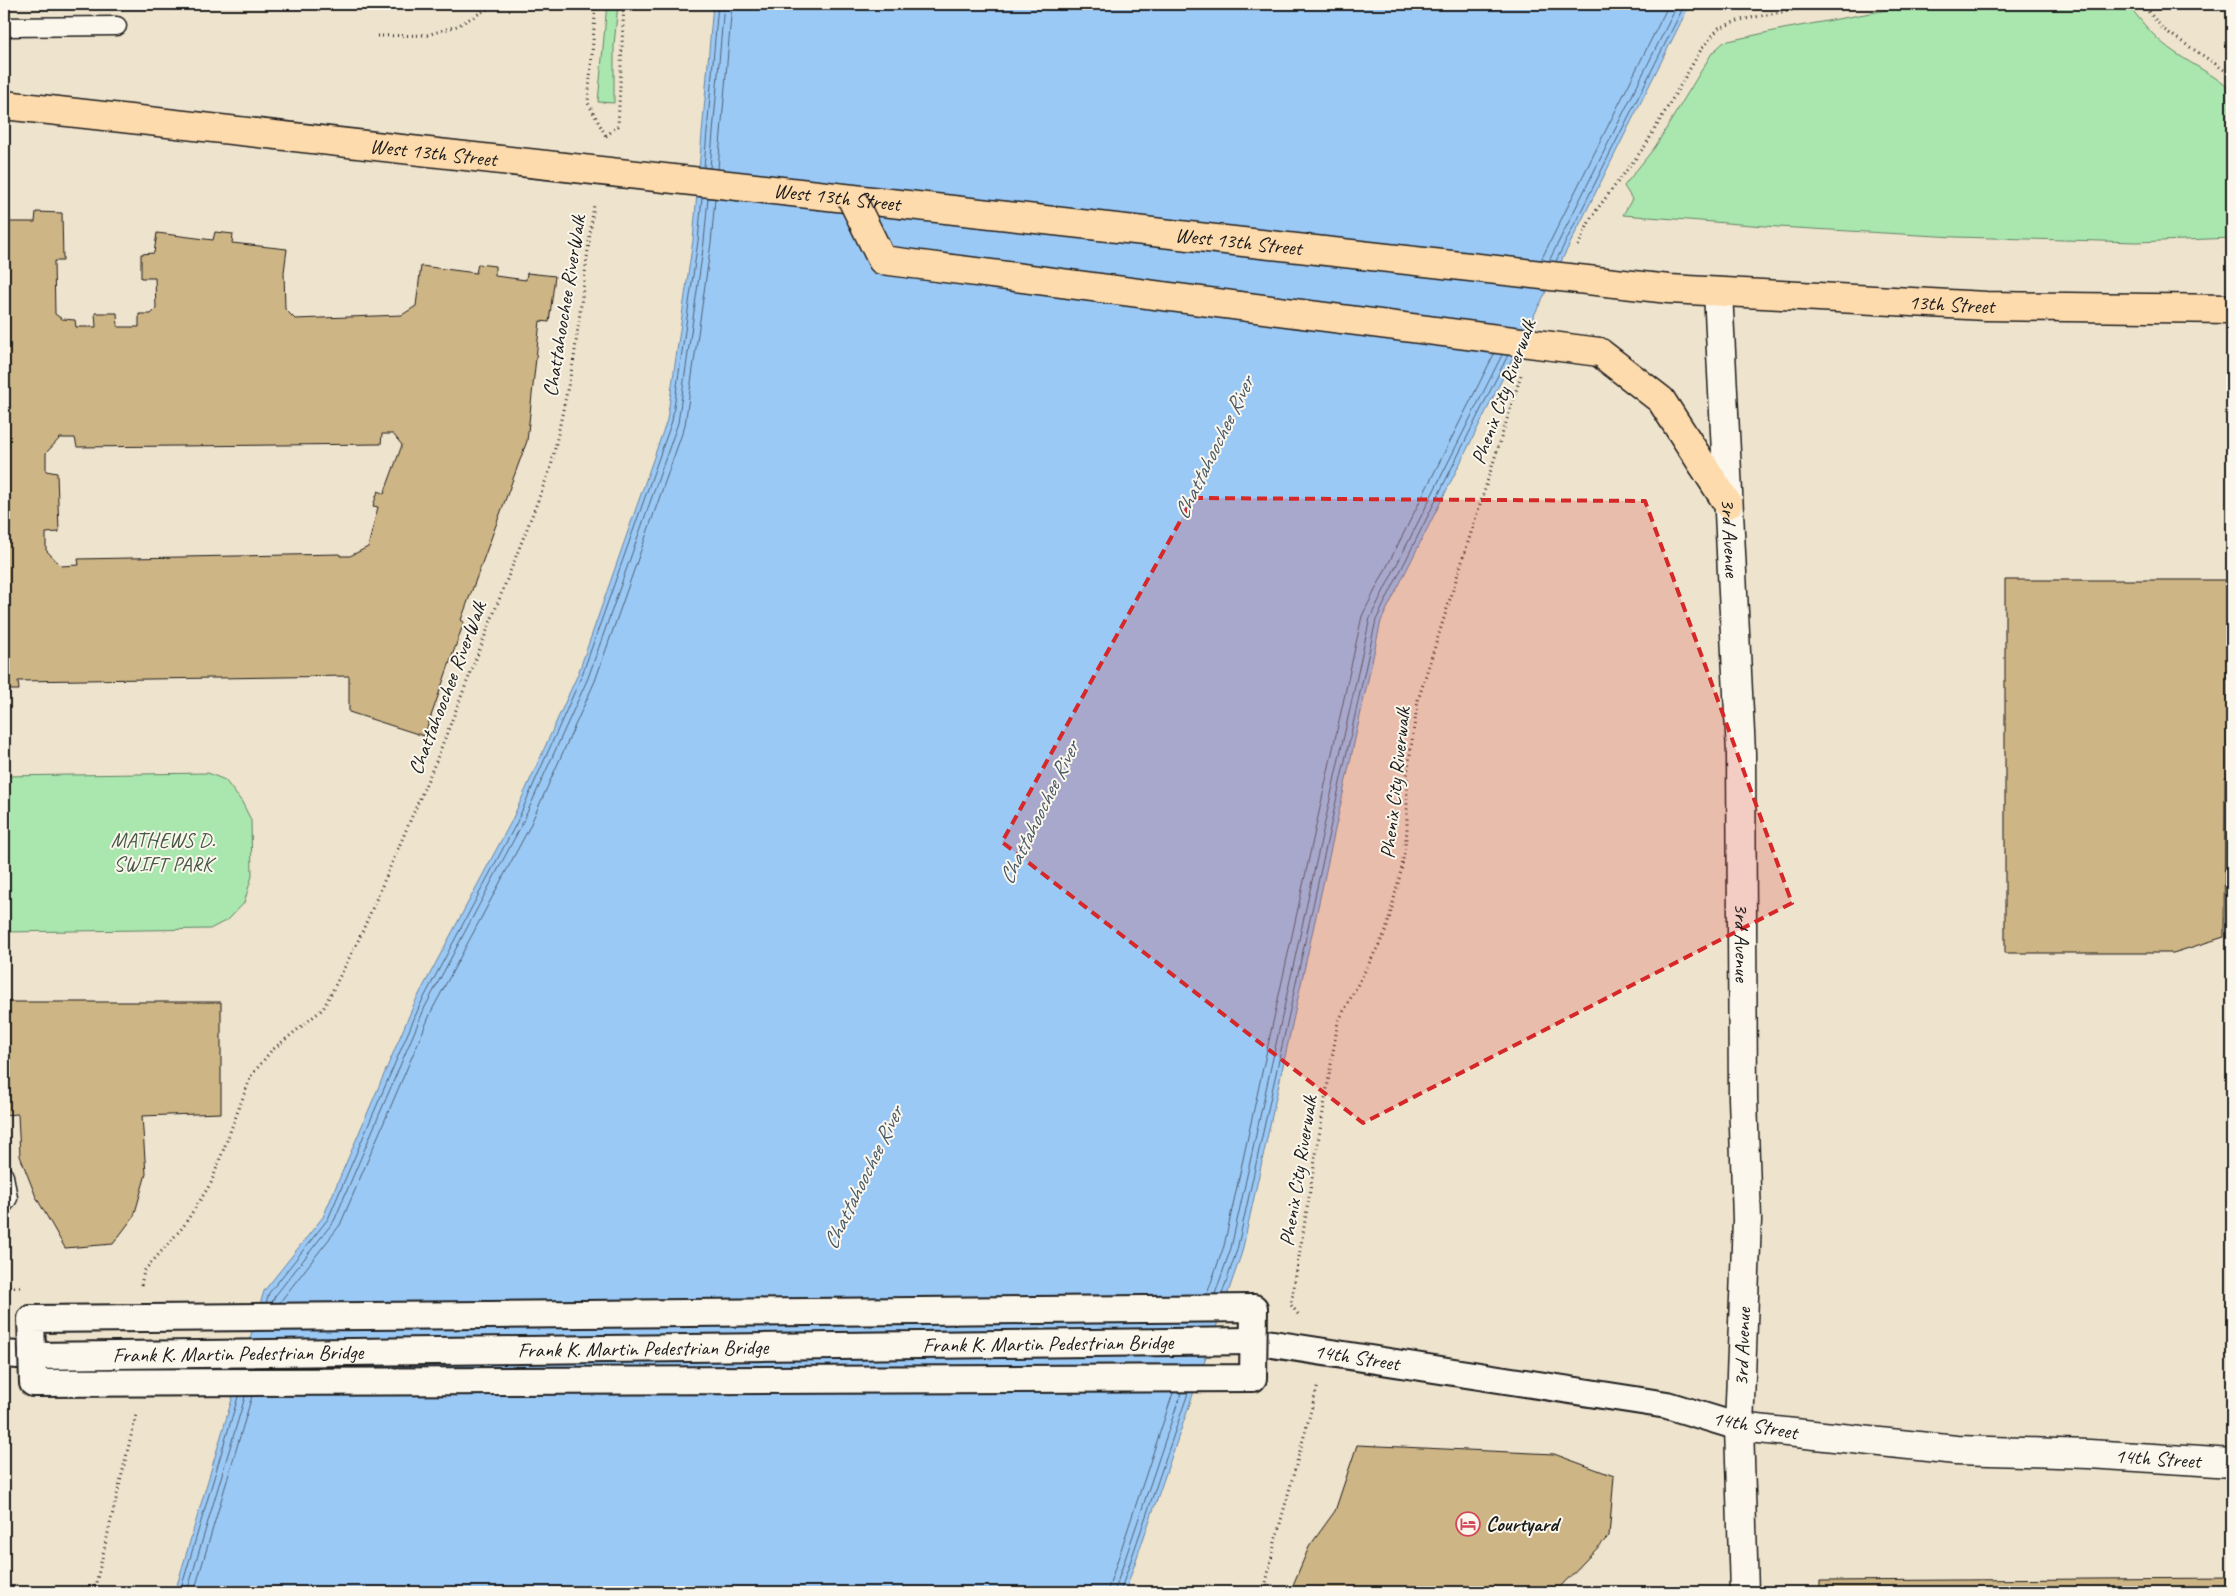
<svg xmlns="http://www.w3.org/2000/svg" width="2236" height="1596" font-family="Caveat,sans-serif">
<rect width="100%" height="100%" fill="#eee3cd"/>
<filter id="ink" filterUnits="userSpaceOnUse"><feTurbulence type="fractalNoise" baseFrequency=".02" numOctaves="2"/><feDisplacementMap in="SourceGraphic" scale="10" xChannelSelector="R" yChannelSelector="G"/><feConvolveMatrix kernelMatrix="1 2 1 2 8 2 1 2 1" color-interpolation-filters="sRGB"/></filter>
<g filter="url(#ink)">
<g fill="#a9e7ae" stroke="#628265">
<polygon points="607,4 618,4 614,45 614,103 598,102"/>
<path d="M1919,4H2128C2142,23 2157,41 2177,54C2195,66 2216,76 2232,91V238L2137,242L1955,237L1778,227L1623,215L1632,199L1624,186L1655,147L1712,53L1724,42L1778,30Z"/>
<polygon points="208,773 225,780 242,802 251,820 252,876 244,903 229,919 210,929 4,932 4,776"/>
</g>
<polygon fill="#9bc9f6" stroke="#68849f" points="713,4 1690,4 1381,621 1242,1252 1125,1592 175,1592 264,1291 323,1217 415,1002 511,822 578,674 667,420 693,240"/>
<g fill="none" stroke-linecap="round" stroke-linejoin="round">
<g stroke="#4f6173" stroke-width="1">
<polyline points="704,167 718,4"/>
<polyline points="710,168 724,4"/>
<polyline points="718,169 732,4"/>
<polyline points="1541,260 1669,4"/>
<polyline points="1549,261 1678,4"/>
<polyline points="1556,261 1685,4"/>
<polyline points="1207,1294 1224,1246 1362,616 1494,354"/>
<polyline points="1215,1294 1231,1248 1370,618 1502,355"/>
<polyline points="1222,1294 1237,1250 1376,620 1508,355"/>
<polyline points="272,1302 275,1296 334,1221 425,1007 521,826 588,678 678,423 704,242 708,198"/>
<polyline points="280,1302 340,1225 432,1010 528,830 595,681 685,425 711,243 715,199"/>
<polyline points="266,1303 269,1293 328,1219 420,1005 516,824 582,675 672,421 698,241 702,197"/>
<polyline points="180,1592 238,1397"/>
<polyline points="187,1592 245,1397"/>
<polyline points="194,1592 252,1396"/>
<polyline points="1107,1592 1173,1393"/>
<polyline points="1114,1592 1181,1393"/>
<polyline points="1120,1592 1188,1393"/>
</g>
</g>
<g fill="#ceb585" stroke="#1c1c1c" fill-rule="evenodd">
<path d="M36,212L62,213L63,261H54L55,314L62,319L75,320L76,327H96L95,313H117L118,327H139V314H151L156,309L155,278H141V254L154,253L157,233L213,240L215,232L233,234L232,243L287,249L284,272L285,309L295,319L402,315L416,306L421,266L476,273L478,264L495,266V276L526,280L527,273L555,276L549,322L540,321L527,441L461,620L464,622L424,736L349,712V676L18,681L19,690H9V696H4V222H35ZM382,434H393L402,445L384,494L378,491L373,506L378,507L368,547L350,556H340V554L78,559L79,565L61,566L46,550V533L59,532L57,473L46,471V453L60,438H75L77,447L381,444Z"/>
<polygon points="2005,580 2232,580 2232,777 2225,777 2224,937 2173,953 2005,953"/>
<polygon points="4,1002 221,1002 221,1113 142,1116 146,1174 134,1216 113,1244 65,1248 36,1197 20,1156 18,1114 4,1115"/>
<polygon points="1357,1445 1554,1454 1614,1476 1609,1536 1555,1592 1290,1592 1309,1547 1335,1511"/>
<polygon points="2232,1578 2232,1592 1820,1592 1820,1581"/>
</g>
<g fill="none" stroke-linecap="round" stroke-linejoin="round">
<g stroke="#1c1c1c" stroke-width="21">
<g id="service">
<polyline points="4,27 117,26"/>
<polyline points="4,1176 8,1198 4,1204"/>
</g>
</g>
<g stroke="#1c1c1c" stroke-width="30">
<g id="pedestrian">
<path id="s1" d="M1253,1341L1667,1405L1739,1427"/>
<polyline points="4,1354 32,1356"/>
</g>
</g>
<g stroke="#1c1c1c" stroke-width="31">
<polyline id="minor" points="1739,1427 1744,1592"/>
</g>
<g stroke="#1c1c1c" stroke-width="31">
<g id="tertiary">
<path id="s2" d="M1718,292L1741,753L1743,1097L1747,1220L1739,1427L1956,1450L2089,1454L2232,1463"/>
</g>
</g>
<g stroke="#1c1c1c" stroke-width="31">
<g id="primary">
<path id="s3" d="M4,105L1669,289L1986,306L2232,309"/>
<polyline points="1599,352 1661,400 1728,504"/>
</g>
</g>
<g stroke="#1c1c1c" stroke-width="3" stroke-dasharray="1 4" stroke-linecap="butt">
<polyline points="596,4 588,103 606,136 605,139"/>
<polyline points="2142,4 2163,29 2232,75"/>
<polyline points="377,36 427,35 457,26 489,8 493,4"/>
<polyline points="606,136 618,126 624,4"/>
<polyline points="1578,246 1592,216 1645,146 1702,48 1719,28 1740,20 1823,4"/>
<polyline points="141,1285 144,1271 183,1227 211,1183 251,1076 271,1051 323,1009 359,939 436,761 551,467 574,358 594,204"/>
<polyline points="4,1287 20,1287"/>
<polyline points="1298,1314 1291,1305 1338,1022 1386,931 1402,867 1407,831 1407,775 1418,700 1521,375"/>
<polyline points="94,1592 136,1415"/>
<polyline points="1264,1592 1275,1542 1318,1385"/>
</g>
<use href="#service" stroke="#fbf7ec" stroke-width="18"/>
<use href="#pedestrian" stroke="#fbf7ec" stroke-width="26"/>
<use href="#minor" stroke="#fbf7ec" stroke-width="28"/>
<use href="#tertiary" stroke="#fbf7ec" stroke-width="28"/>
<use href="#primary" stroke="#fedbac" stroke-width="28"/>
<g stroke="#1c1c1c" stroke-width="30" stroke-linecap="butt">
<g id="pedestrian-bridge">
<polygon points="1254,1308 1253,1378 33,1383 31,1319"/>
<path id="s4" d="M32,1356L1253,1341"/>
</g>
</g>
<g stroke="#1c1c1c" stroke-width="31" stroke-linecap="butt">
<polyline id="primary-bridge" points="852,199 882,260 1599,352"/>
</g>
<use href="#pedestrian-bridge" stroke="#fbf7ec" stroke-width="26"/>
<use href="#primary-bridge" stroke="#fedbac" stroke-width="28"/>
</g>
</g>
<path fill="#d62828" fill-opacity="0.2" stroke="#d62828" stroke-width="4" stroke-dasharray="10 6" stroke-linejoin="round" d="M1193,498L1645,501L1792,903L1363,1123L1002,842Z"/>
<defs>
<g id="hotel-ring" transform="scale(1.25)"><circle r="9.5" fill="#fbf7ec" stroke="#d1495b" stroke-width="1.5"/><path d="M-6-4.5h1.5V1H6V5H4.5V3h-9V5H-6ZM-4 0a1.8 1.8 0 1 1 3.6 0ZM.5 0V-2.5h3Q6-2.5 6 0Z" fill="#d1495b"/></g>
</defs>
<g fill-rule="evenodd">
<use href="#hotel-ring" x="1468" y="1524"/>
</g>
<g text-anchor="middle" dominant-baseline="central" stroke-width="4" stroke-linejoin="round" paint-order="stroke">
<g font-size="21" fill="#1c1c1c" stroke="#fbf7ec">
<text stroke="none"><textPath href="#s3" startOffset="432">West 13th Street</textPath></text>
<text stroke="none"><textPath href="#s3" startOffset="838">West 13th Street</textPath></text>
<text stroke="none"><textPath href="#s3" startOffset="1242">West 13th Street</textPath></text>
<text stroke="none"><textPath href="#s3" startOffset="1958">13th Street</textPath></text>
<text transform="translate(564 306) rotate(-81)">Chattahoochee RiverWalk</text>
<text transform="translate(1503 392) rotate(-70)">Phenix City Riverwalk</text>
<text stroke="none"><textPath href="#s2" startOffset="246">3rd Avenue</textPath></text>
<text transform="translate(447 688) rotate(-69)">Chattahoochee RiverWalk</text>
<text transform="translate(1395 783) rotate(-84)">Phenix City Riverwalk</text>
<text stroke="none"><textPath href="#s2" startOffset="651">3rd Avenue</textPath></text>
<text transform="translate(1298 1171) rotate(-81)">Phenix City Riverwalk</text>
<text stroke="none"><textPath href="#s4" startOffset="1016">Frank K. Martin Pedestrian Bridge</textPath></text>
<text transform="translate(1742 1347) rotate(-88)">3rd Avenue</text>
<text stroke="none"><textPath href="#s4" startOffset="611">Frank K. Martin Pedestrian Bridge</textPath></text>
<text stroke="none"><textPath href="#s4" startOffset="206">Frank K. Martin Pedestrian Bridge</textPath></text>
<text stroke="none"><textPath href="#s1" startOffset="105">14th Street</textPath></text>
<text transform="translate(1755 1425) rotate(10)">14th Street</text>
<text stroke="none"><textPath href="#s2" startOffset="1556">14th Street</textPath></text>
</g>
<g font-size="21" fill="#465948" stroke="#fbf7ec">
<text x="163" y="840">MATHEWS D.<tspan x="163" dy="24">SWIFT PARK</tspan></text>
</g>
<g font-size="21" font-weight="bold" fill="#1c1c1c" stroke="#fbf7ec" text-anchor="start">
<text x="1486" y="1524">Courtyard</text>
</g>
<g font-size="22" font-style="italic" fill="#485968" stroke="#fbf7ec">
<text transform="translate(1214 448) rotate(-64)">Chattahoochee River</text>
<text transform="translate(1039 813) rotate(-64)">Chattahoochee River</text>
<text transform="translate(863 1178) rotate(-64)">Chattahoochee River</text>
</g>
</g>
<rect width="2236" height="1596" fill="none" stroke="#fbf7ec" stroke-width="20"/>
<rect x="10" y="10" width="2216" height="1576" fill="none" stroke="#1c1c1c" stroke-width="2" filter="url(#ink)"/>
</svg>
